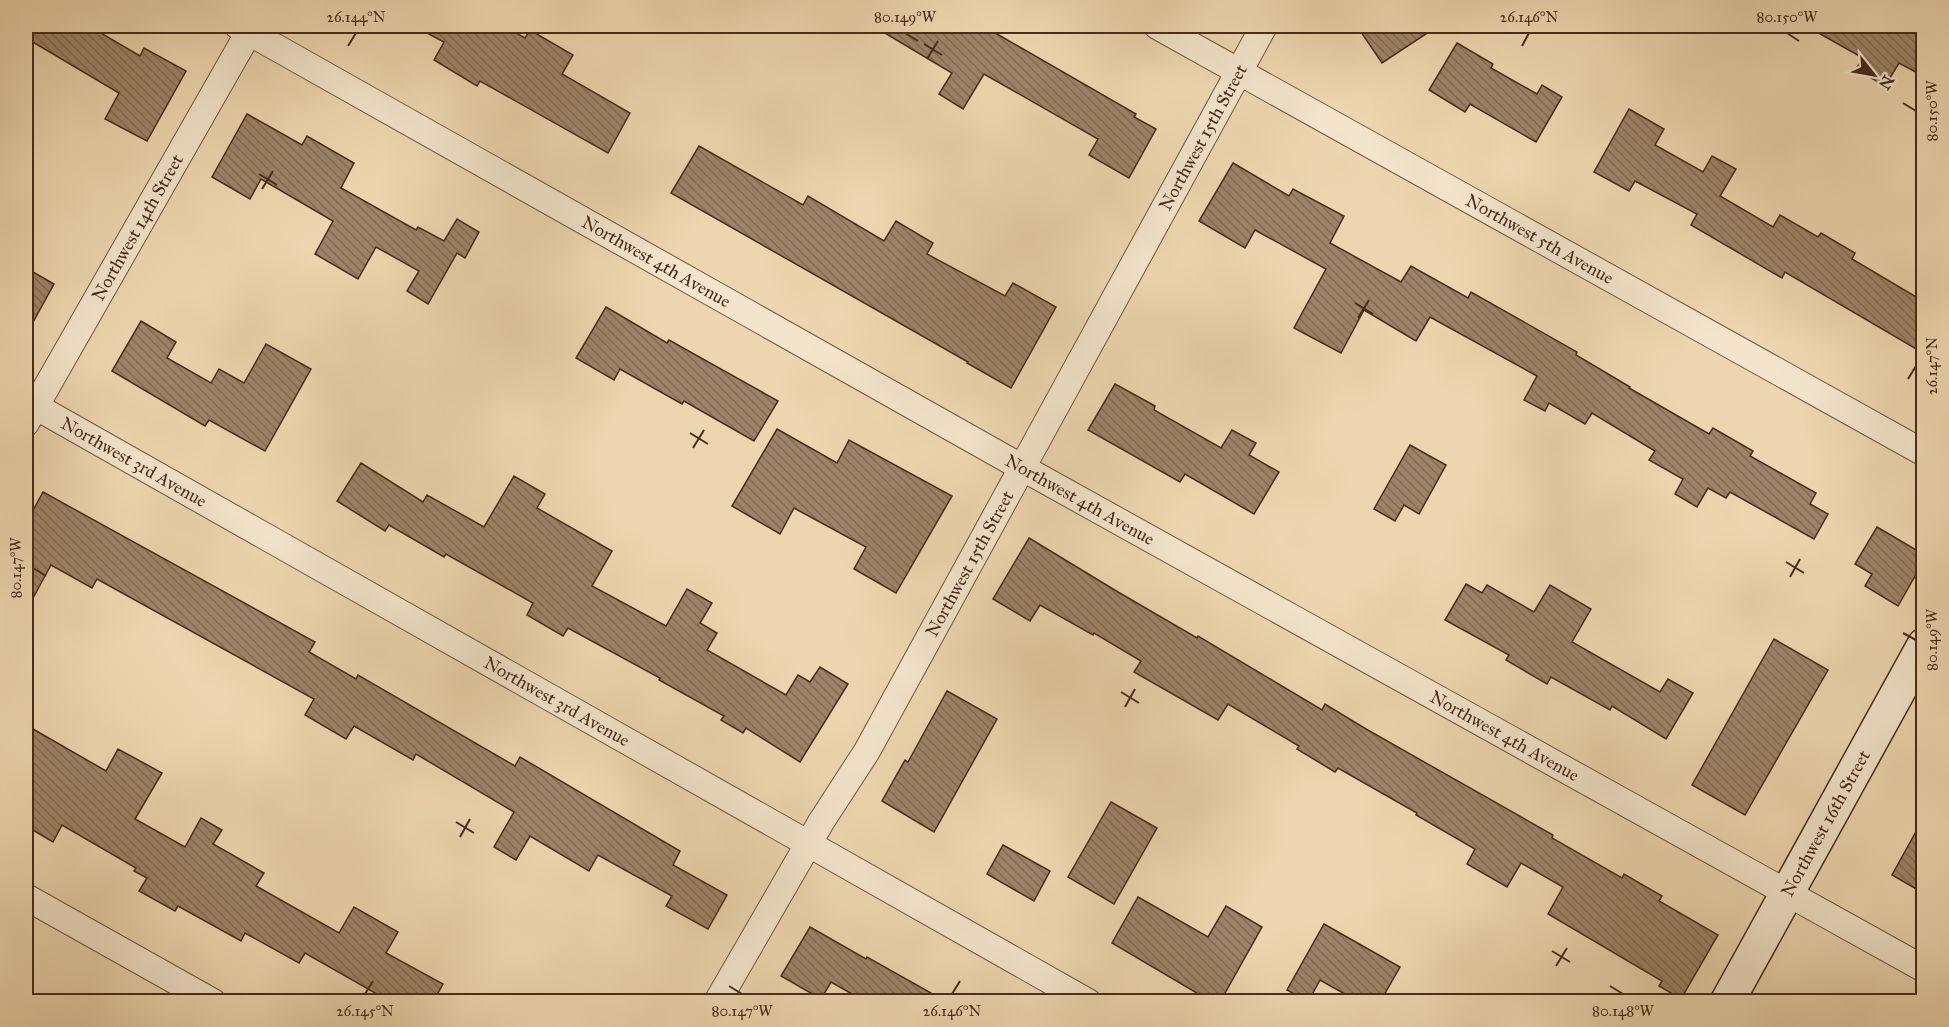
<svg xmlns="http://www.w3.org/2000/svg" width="1949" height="1027" font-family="'IM FELL Great Primer',serif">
<defs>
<pattern id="building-back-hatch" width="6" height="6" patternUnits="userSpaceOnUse" patternTransform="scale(1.5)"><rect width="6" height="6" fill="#9d8468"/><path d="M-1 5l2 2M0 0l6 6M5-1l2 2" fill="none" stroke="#826c55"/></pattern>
</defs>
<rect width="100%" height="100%" fill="#edd6af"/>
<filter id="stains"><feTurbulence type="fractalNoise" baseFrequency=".00333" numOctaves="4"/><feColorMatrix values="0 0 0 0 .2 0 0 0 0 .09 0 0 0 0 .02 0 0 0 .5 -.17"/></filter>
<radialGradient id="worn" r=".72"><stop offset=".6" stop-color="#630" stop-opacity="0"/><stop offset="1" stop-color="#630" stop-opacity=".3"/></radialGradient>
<g fill="url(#building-back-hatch)" stroke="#472b1b" stroke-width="1.5">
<polygon points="26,26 89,26 140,56 144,48 186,71 147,141 105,119 119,93 26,38"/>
<polygon points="414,26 504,26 525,38 530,30 573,55 562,74 630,113 608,153 480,81 477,86 434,60 444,42"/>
<polygon points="873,26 1002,26 997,34 1136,114 1134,117 1156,129 1129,178 1089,155 1098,139 984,74 963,109 939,94 952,73"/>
<polygon points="1357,26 1438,26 1382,63"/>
<polygon points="1806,26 1903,26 1923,37 1923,76 1899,63 1885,86 1856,69 1863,58"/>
<polygon points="1457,43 1493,64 1491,68 1537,94 1542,85 1562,97 1536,142 1470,104 1465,112 1429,90"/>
<polygon points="1629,109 1664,129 1655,145 1703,172 1712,156 1736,169 1720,196 1773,227 1780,215 1818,237 1821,233 1855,253 1852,259 1923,301 1923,353 1785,272 1782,278 1691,225 1697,214 1635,181 1629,191 1594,172"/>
<polygon points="247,114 302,145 307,136 354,163 341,188 416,230 418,227 444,241 457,219 479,232 465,258 457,253 428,304 407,291 419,271 376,247 358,279 315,254 333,221 261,179 250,199 212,177"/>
<polygon points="699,146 803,205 808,196 884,241 896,221 933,243 927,254 1005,296 1013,283 1056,307 1011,388 967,363 968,362 671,193"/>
<polygon points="1233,163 1289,196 1293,189 1344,216 1330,243 1401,282 1411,266 1468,298 1471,292 1577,352 1576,355 1630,387 1629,388 1709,434 1713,428 1753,451 1750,456 1816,493 1810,504 1828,514 1814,539 1730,492 1726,498 1708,488 1697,507 1675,494 1683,479 1649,460 1655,451 1592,413 1585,424 1549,403 1545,411 1524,400 1537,376 1430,317 1416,341 1364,310 1341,353 1294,328 1326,269 1255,230 1245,248 1199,221"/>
<polygon points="26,268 54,284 26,335"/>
<polygon points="606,307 667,343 669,340 778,401 754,441 684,401 682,404 620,369 614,380 576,358"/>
<polygon points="141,321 176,342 167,358 211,383 219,369 244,383 266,344 311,369 265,451 209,420 205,426 112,371"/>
<polygon points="1115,384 1155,406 1154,410 1221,448 1232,430 1256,443 1249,455 1279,472 1254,514 1185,474 1180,482 1088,430"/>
<polygon points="777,429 837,463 849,440 952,496 896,593 854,569 866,547 794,508 780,534 732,506"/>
<polygon points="1410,445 1446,465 1419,514 1404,505 1395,521 1374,509"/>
<polygon points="361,463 423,502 427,495 484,527 514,476 545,494 537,508 612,551 592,586 666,626 687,589 712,603 700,623 717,633 707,650 786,695 798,675 810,682 820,667 848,684 800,762 746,728 743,733 721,720 724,716 659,680 660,678 568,628 563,636 527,615 533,603 446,554 444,557 389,525 385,531 337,501"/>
<polygon points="43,492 315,642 309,652 356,679 358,675 515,766 520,757 680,851 673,865 727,895 708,929 666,906 672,896 598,855 589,871 530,836 516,860 494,847 514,812 416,754 413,760 354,726 346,739 305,715 314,699 97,579 92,588 51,565 26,611 26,523"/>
<polygon points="1877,527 1923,554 1923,562 1898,606 1865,586 1872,574 1855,564"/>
<polygon points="1029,538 1118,592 1197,638 1198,636 1322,710 1325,704 1366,729 1553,835 1552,838 1622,878 1624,874 1662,896 1659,901 1718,935 1681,999 1659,986 1662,981 1548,914 1563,887 1521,863 1507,887 1467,864 1475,849 1416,815 1417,813 1338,768 1335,772 1297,749 1299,746 1228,704 1218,720 1134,672 1141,661 1094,633 1093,635 1040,605 1030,621 993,599"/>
<polygon points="1466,584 1482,593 1487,585 1534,612 1550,585 1591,609 1572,642 1660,692 1668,679 1693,693 1666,739 1612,706 1610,710 1551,677 1547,684 1506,660 1509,655 1445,620"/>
<polygon points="1774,639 1828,670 1745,815 1692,785"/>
<polygon points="947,691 997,719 934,832 882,801 905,760 908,762"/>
<polygon points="26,725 106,771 118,749 162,773 135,819 185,847 201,818 222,830 213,844 264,873 256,886 339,933 354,907 398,932 386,953 443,984 433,1002 391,1002 305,953 299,963 245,933 241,941 178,906 175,911 139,891 147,878 134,871 136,868 62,825 53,842 26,826"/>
<polygon points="1111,802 1157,828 1114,904 1068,877"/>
<polygon points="1923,819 1923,893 1892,875"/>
<polygon points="1003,845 1050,871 1034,901 987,874"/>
<polygon points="1138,897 1208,937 1226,906 1262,927 1220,1002 1212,1002 1112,943"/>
<polygon points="1324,924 1400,967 1380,1002 1359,1002 1320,980 1308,1002 1287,990"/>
<polygon points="810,927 866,959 867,957 947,1002 866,1002 831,982 821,999 781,976"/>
</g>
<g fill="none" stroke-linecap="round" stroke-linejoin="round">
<g stroke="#705640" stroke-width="28">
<g id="street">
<path id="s1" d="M238,26L1021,467L1924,969"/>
<path id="s2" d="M1157,26L1924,453"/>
<path id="s3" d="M26,401L1088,1002"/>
<path id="s4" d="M26,423L249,32"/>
<polyline points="26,897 213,1002"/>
<path id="s5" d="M717,1002L821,822L867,751L1264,26"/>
</g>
</g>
<g stroke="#472b1b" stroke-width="36">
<g id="secondary">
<path id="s6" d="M1727,1002L1924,645"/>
</g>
</g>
<use href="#street" stroke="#f3e4cb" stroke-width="26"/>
<use href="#secondary" stroke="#f3e4cb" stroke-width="33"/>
</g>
<path fill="none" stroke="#472b1b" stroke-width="2" d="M905,33L918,41M1787,33L1799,41M924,44L942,55M348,46L356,33M1522,46L1529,33M927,59L938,41M1903,103L1916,111M259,174L277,185M262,189L273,171M1355,303L1373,314M1358,318L1369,300M1908,379L1916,366M690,433L708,444M693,448L704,430M1786,562L1804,573M33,568L46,576M1790,577L1800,559M1903,633L1916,640M1121,692L1139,703M1125,707L1135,689M456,822L474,833M460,837L470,819M1552,951L1570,962M1556,966L1567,948M729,986L742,994M1610,986L1623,994M365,994L373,981M952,994L960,981"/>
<g text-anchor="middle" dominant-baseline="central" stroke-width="6" stroke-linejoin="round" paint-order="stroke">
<g font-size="18" fill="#472b1b" stroke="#f3e4cb">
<text stroke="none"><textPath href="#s5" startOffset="992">Northwest 15th Street</textPath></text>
<text stroke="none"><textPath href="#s4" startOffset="225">Northwest 14th Street</textPath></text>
<text stroke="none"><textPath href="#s2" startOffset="438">Northwest 5th Avenue</textPath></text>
<text stroke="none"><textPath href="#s1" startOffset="480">Northwest 4th Avenue</textPath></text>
<text stroke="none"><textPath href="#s3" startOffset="124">Northwest 3rd Avenue</textPath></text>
<text stroke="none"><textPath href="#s1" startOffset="966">Northwest 4th Avenue</textPath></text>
<text stroke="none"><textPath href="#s5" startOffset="506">Northwest 15th Street</textPath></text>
<text stroke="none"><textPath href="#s3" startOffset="610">Northwest 3rd Avenue</textPath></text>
<text stroke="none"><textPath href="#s1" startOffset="1452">Northwest 4th Avenue</textPath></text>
<text stroke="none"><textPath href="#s6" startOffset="204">Northwest 16th Street</textPath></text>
</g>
</g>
<rect width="1949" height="1027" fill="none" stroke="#edd6af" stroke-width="66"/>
<g transform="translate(1874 75) rotate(121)" stroke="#f3e4cb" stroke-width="4.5" paint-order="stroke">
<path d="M0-4.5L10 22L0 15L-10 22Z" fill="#472b1b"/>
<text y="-9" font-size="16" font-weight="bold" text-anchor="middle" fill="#472b1b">N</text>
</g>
<rect x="33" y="33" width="1883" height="961" fill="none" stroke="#472b1b" stroke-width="2"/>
<g font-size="15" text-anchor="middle" fill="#472b1b">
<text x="356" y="22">26.144°N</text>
<text x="905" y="22">80.149°W</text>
<text x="1529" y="22">26.146°N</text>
<text x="1787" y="22">80.150°W</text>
<text transform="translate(1932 111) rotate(-90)" y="5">80.150°W</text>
<text transform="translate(1932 366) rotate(-90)" y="5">26.147°N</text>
<text transform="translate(16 568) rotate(-90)" y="5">80.147°W</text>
<text transform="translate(1932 640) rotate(-90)" y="5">80.149°W</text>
<text x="365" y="1016">26.145°N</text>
<text x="742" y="1016">80.147°W</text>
<text x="952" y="1016">26.146°N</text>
<text x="1623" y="1016">80.148°W</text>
</g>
<rect width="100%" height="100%" filter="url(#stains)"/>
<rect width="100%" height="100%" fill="url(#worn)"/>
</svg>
